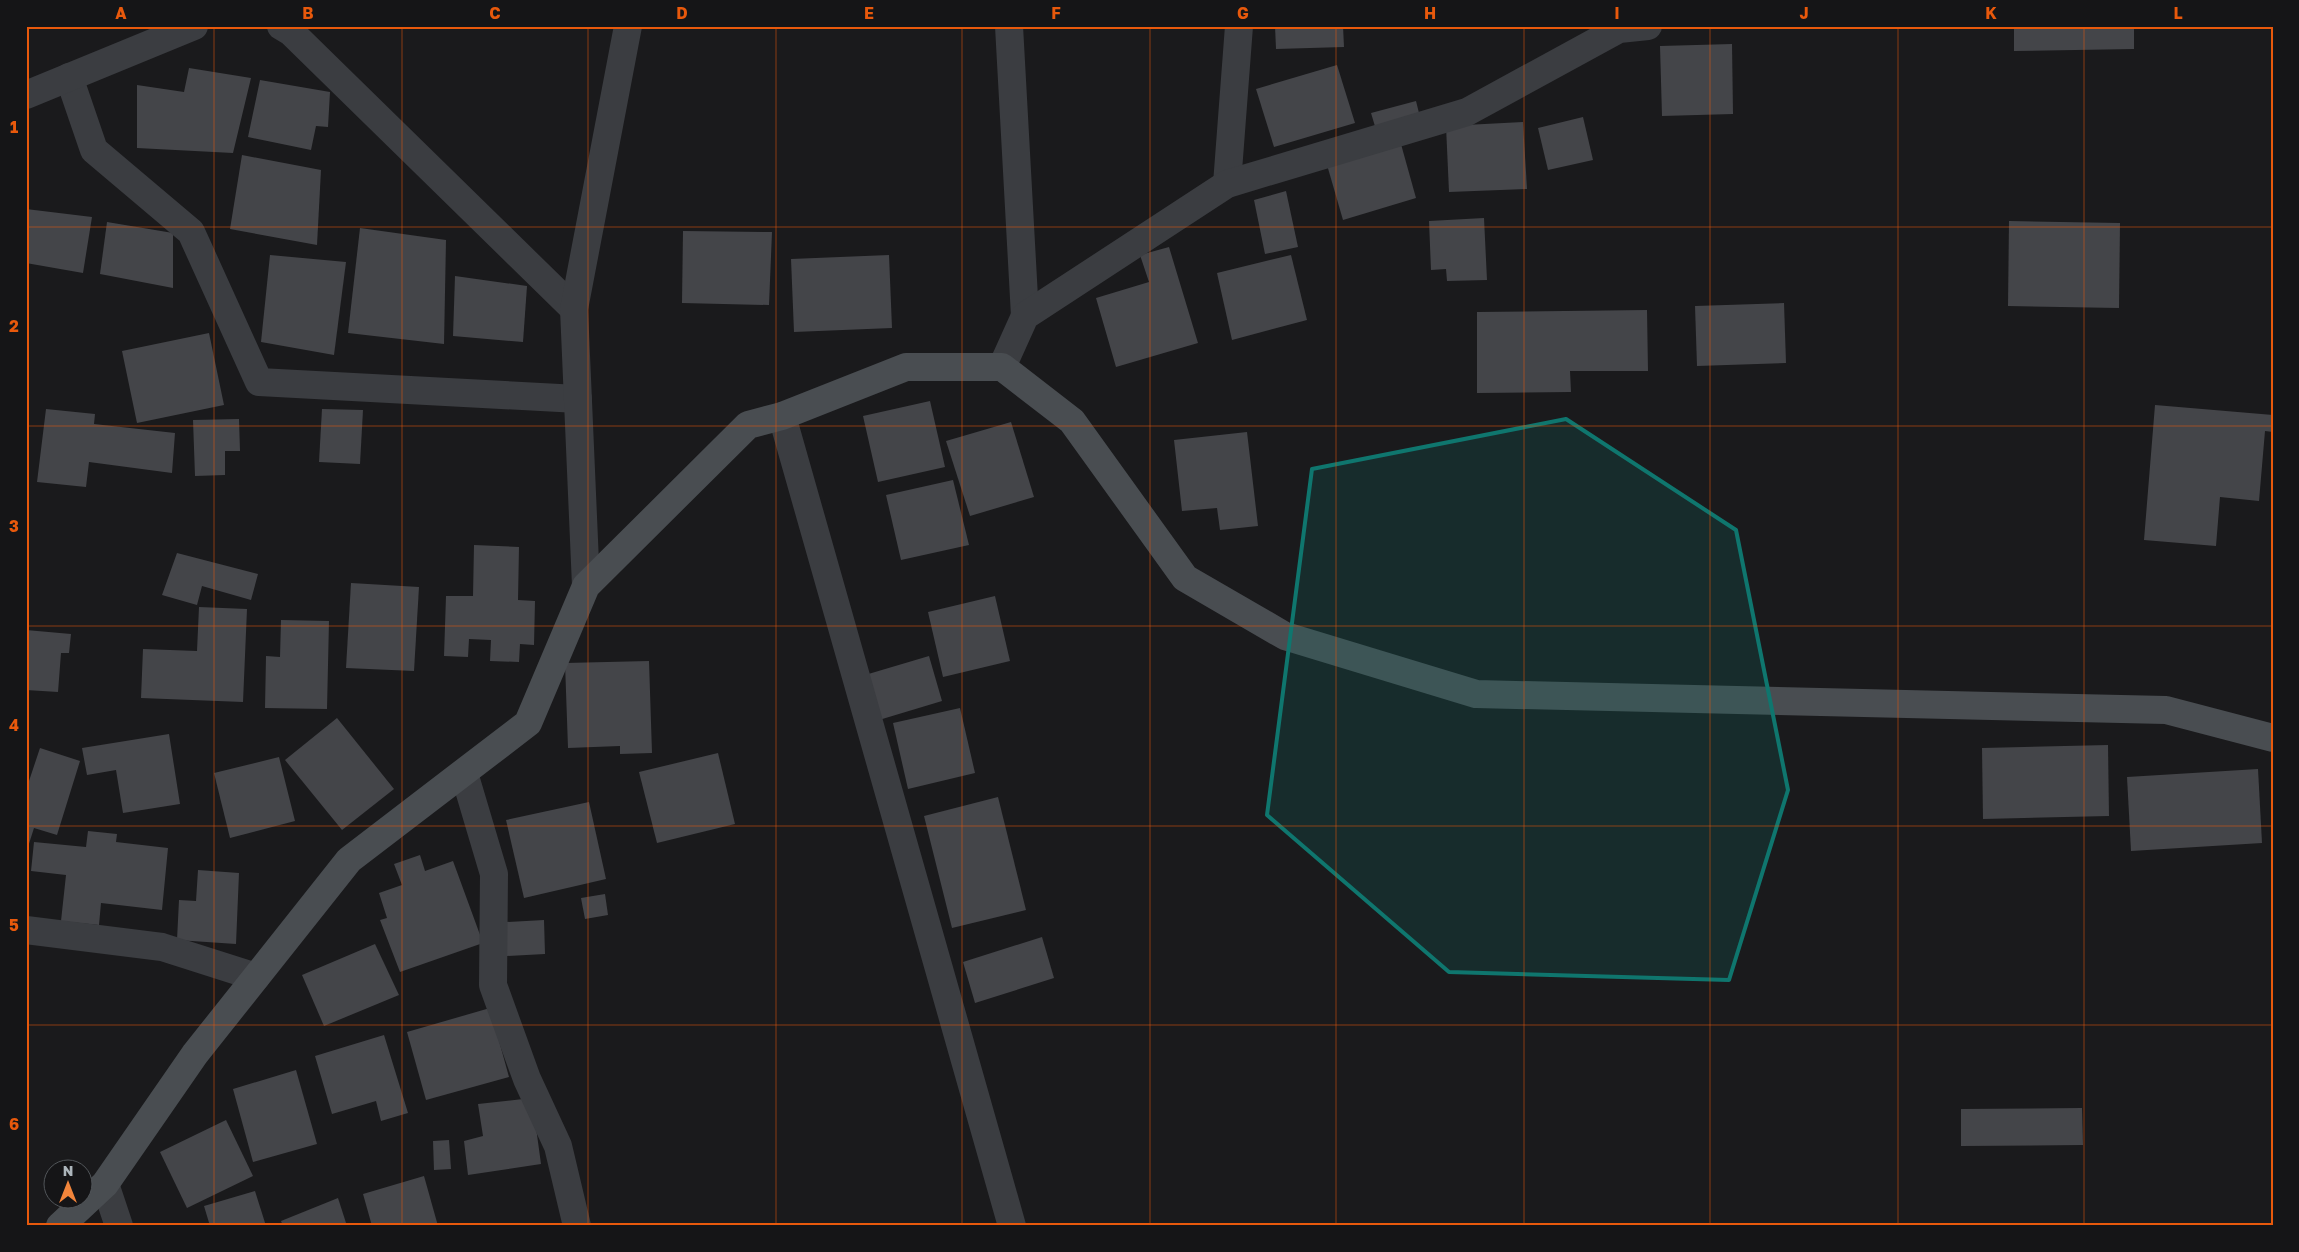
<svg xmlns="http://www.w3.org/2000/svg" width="2299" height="1252" font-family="'Golos Text',sans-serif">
<rect width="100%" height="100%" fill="#1a1a1c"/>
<g fill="#444549">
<polygon points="1275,26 1343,26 1344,47 1276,49"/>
<polygon points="2014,26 2134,26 2134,49 2014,51"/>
<polygon points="1732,44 1733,114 1662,116 1660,46"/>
<polygon points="1337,65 1355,123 1274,147 1256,89"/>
<polygon points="189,68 251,78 233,153 137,148 137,85 184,92"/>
<polygon points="260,80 330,92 328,127 316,126 311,150 248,137"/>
<polygon points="1416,101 1421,121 1377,133 1371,113"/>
<polygon points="1583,117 1593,160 1548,170 1538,128"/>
<polygon points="1523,122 1527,189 1449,192 1446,126"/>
<polygon points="1399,137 1416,198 1343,220 1325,158"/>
<polygon points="242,155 321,170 317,245 230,229"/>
<polygon points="1286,191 1298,247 1265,254 1254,200"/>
<polygon points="26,209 92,217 83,273 26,263"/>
<polygon points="1484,218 1487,280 1447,281 1446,269 1431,270 1429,221"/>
<polygon points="2009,221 2120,223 2119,308 2008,306"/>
<polygon points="107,222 173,233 173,288 100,274"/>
<polygon points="360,228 446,240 444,344 348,333"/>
<polygon points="683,231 772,232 769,305 682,303"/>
<polygon points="1169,247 1198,343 1116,367 1096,298 1149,282 1140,255"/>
<polygon points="270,255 346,262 334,355 261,342"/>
<polygon points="889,255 892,328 794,332 791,259"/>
<polygon points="1291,255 1307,320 1232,340 1217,273"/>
<polygon points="455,276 527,286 523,342 453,336"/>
<polygon points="1784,303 1786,363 1697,366 1695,306"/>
<polygon points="1647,310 1648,371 1570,371 1571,392 1477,393 1477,312"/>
<polygon points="209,333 224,405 137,423 122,351"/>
<polygon points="930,401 945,467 878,482 863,416"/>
<polygon points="2155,405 2273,415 2273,432 2265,431 2259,501 2220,497 2216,546 2144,540"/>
<polygon points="46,409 95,414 94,424 175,433 172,473 89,462 86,487 37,482"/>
<polygon points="322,409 363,410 360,464 319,462"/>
<polygon points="239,419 240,451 225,451 225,475 195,476 193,420"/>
<polygon points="1011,422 1034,497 970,516 946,441"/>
<polygon points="1247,432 1258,526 1220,530 1217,508 1182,511 1174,440"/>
<polygon points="953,480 969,545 901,560 886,495"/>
<polygon points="474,545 519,547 518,600 535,601 534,645 520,644 519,662 490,661 491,640 469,639 468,657 444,656 446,596 473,596"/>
<polygon points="177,553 258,574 251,600 202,586 197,605 162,595"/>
<polygon points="351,583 419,587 414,671 346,668"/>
<polygon points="995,596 1010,661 943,677 928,612"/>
<polygon points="199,607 247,609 243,702 141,698 143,649 197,651"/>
<polygon points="281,620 329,621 327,709 265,708 266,656 280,657"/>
<polygon points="26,630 71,634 69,653 61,653 58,692 26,690"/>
<polygon points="929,656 942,701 879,720 865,675"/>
<polygon points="649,661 652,753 620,754 620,746 568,748 565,663"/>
<polygon points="960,708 975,773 908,789 893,723"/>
<polygon points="337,718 394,789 342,830 285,760"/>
<polygon points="169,734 180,804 123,813 116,770 87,775 82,748"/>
<polygon points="2108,745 2109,816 1983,819 1982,748"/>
<polygon points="40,748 80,761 57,835 34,828 27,850 26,790"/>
<polygon points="718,753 735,824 657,843 639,772"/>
<polygon points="279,757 295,821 230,838 214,773"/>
<polygon points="2258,769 2262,843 2131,851 2127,777"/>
<polygon points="998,797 1026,910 952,928 924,816"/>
<polygon points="589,802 606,879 524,898 506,820"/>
<polygon points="88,831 117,834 116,842 168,848 162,910 101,903 99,925 61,921 66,875 31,871 34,842 86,847"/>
<polygon points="420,855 425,871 453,861 483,943 400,972 380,920 387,918 379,893 402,885 394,864"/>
<polygon points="198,870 239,873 236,944 177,940 179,900 196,901"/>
<polygon points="605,894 608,915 585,919 581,898"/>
<polygon points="544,920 545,954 507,956 506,922"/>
<polygon points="1042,937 1054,978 975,1003 963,962"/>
<polygon points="375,944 399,995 324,1026 302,975"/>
<polygon points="490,1008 509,1077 426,1100 407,1032"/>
<polygon points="384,1035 408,1113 381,1121 376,1101 332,1114 315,1056"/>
<polygon points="296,1070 317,1144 253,1162 233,1089"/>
<polygon points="532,1098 541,1164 468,1175 464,1141 483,1136 478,1104"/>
<polygon points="2082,1108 2083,1145 1961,1146 1961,1109"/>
<polygon points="226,1120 253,1176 187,1208 160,1152"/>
<polygon points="449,1140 451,1169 434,1170 433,1141"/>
<polygon points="424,1176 438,1226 372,1226 363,1194"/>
<polygon points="255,1191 266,1226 210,1226 204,1206"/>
<polygon points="338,1198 347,1226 283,1226 281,1221"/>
</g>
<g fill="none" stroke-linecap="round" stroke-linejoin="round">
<g stroke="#3b3d41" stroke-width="28">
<polyline points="281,26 291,32 574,309"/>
<polyline points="1009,26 1025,316"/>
<polyline points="69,77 94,150 191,232 259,382 578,399"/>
<polyline points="26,95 194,26"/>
<polyline points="1227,184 1239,26"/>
<polyline points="1002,367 1025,316 1227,184 1467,112 1619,29 1648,26"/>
<polyline points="782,416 1012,1226"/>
<polyline points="586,586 574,309 628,26"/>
<polyline points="464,773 494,874 493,985 527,1079 558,1146 577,1226"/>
<polyline points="26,930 162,947 256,977"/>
<polyline points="105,1184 119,1226"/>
</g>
<polyline stroke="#494d51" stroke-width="28" points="60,1226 105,1184 195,1054 349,860 528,723 586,586 748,425 782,416 906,367 1002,367 1072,421 1185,578 1285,636 1476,694 2166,710 2273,738"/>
</g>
<path fill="#0f766e" fill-opacity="0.2" stroke="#0f766e" stroke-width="4" stroke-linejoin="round" d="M1566,419L1736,530L1788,790L1729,980L1449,972L1267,815L1312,469Z"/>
<path fill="none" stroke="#e8590c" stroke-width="1" stroke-opacity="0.55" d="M214,26V1226M402,26V1226M588,26V1226M776,26V1226M962,26V1226M1150,26V1226M1336,26V1226M1524,26V1226M1710,26V1226M1898,26V1226M2084,26V1226M26,227H2273M26,426H2273M26,626H2273M26,826H2273M26,1025H2273"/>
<rect width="2299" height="1252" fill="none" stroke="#151517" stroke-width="55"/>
<g transform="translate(68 1184)"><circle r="24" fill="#151517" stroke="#515559"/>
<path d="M0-4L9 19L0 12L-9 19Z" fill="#f2853b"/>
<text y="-8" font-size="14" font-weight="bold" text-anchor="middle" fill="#acb5bb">N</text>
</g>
<rect x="28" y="28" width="2244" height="1196" fill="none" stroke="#e8590c" stroke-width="2"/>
<g font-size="16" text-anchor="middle" font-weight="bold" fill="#e8590c">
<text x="121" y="19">A</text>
<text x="308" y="19">B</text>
<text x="495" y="19">C</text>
<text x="682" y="19">D</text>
<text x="869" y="19">E</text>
<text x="1056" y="19">F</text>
<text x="1243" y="19">G</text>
<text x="1430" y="19">H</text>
<text x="1617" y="19">I</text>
<text x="1804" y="19">J</text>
<text x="1991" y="19">K</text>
<text x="2178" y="19">L</text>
<text x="14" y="133">1</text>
<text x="14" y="332">2</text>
<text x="14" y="532">3</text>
<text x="14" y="731">4</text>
<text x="14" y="931">5</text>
<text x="14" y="1130">6</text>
</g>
</svg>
